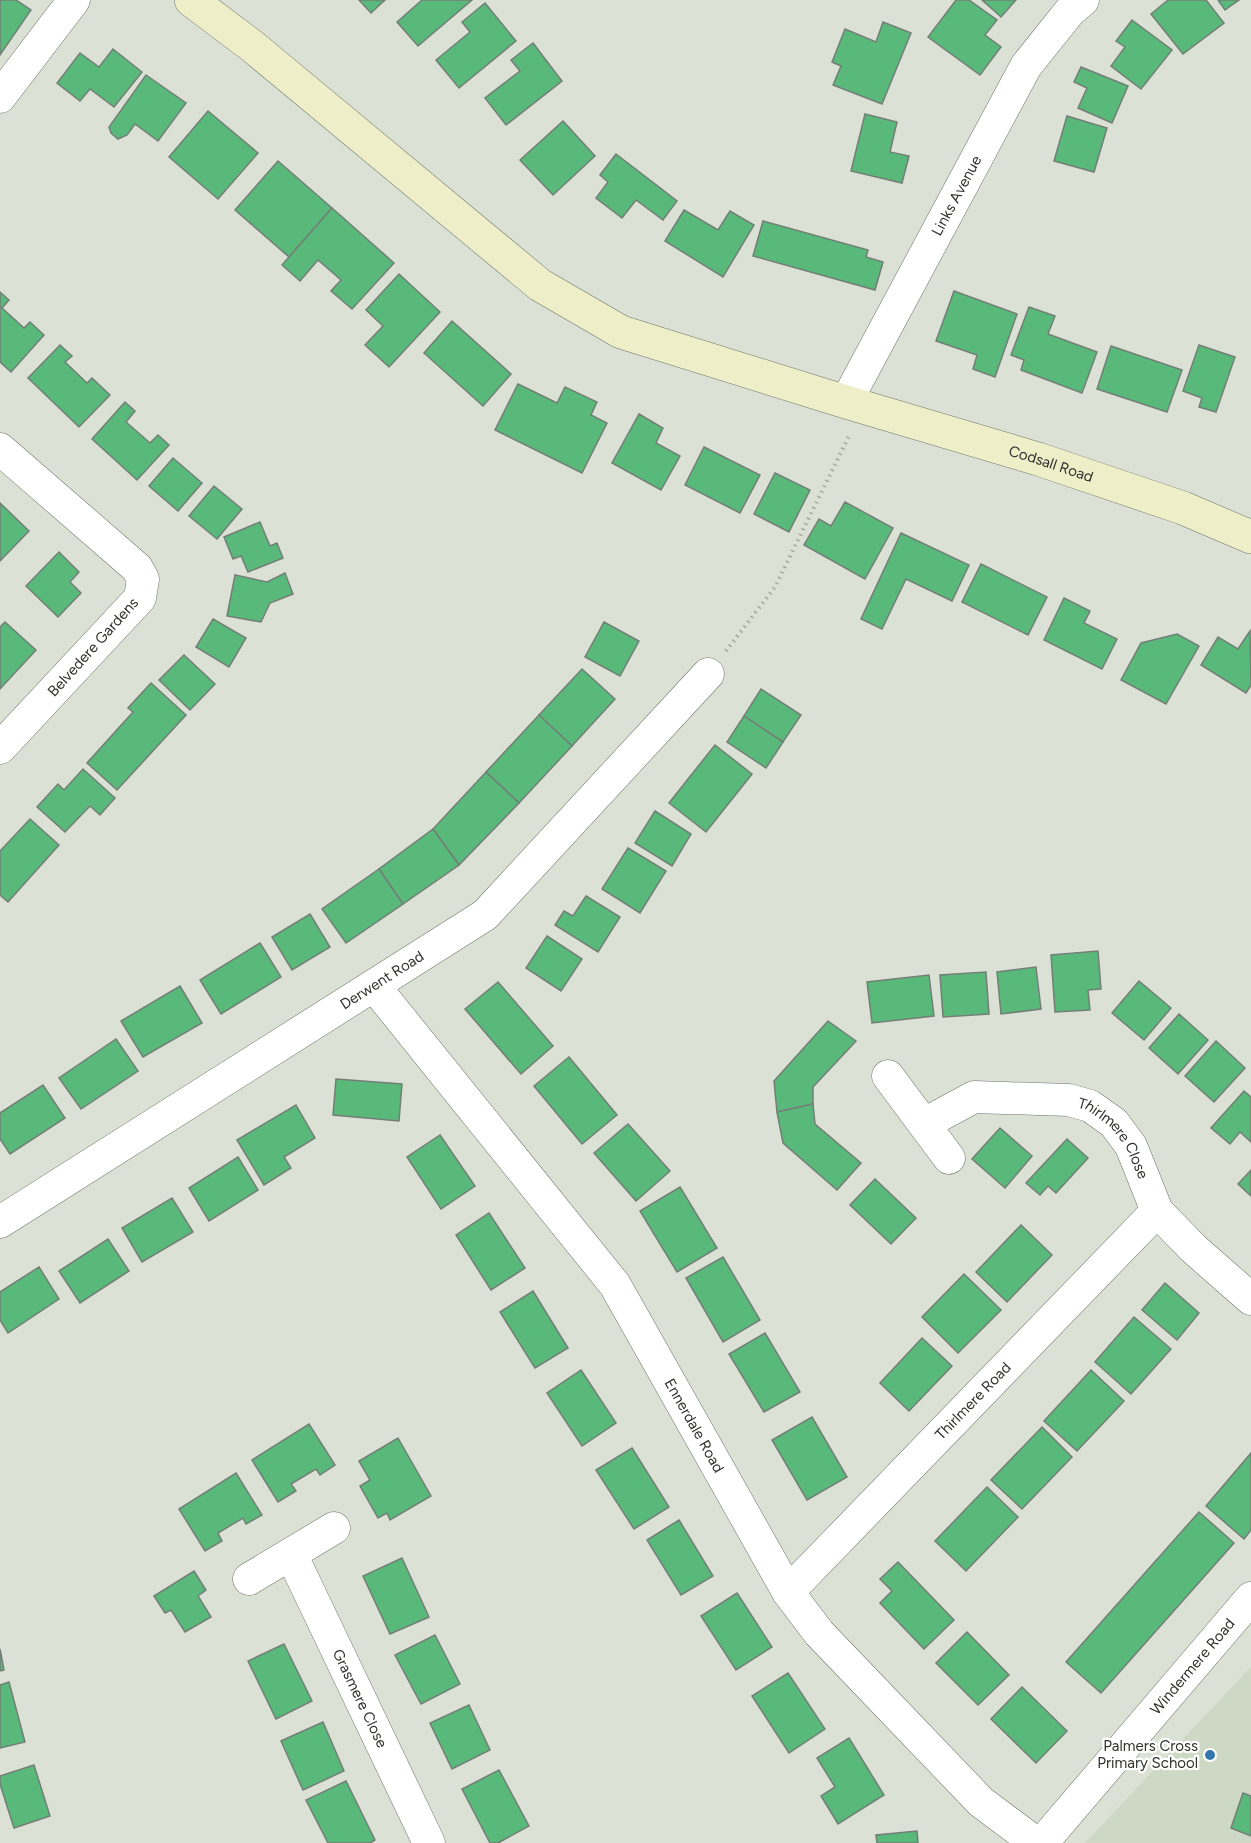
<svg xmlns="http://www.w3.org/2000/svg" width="1251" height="1843" font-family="Figtree,sans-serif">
<rect width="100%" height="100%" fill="#dbe2d5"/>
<polygon fill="#ced9c5" points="1251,1667 1251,1843 1085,1843"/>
<g fill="#58b97b" stroke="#737f76" stroke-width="1.5">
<polygon points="0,0 16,0 31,10 0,55"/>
<polygon points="359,0 385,0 371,13"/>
<polygon points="422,0 472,0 418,46 397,22"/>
<polygon points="956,0 969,0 997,20 985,35 1001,47 980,75 928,37"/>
<polygon points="982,0 1016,0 1001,17"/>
<polygon points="1168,0 1206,0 1224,23 1183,54 1151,14"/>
<polygon points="1218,0 1239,0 1225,10"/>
<polygon points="485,3 516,41 459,88 436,60 470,32 462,22"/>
<polygon points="1132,20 1172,50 1141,89 1111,66 1125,47 1116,41"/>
<polygon points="883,22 911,33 882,104 833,85 841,66 832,62 845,29 876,42"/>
<polygon points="533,43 562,81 506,125 485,98 520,71 511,60"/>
<polygon points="113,49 142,72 114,107 90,89 80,101 57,83 80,53 99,67"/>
<polygon points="1081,67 1128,86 1112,123 1078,108 1087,88 1074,82"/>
<polygon points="146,75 186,103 158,141 135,124 127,135 118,139 111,133 109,127"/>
<polygon points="208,111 258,153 218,199 169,157"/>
<polygon points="865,114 897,122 890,152 909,156 902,183 851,171"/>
<polygon points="1067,116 1107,128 1094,172 1054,161"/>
<polygon points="563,121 595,156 553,195 520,160"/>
<polygon points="616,154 677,201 663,220 636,200 622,218 596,198 608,182 600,175"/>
<polygon points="278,161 332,208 289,257 235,210"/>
<polygon points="332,208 394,263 352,309 331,291 341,280 318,260 300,281 282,265"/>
<polygon points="684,210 718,230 730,211 754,225 723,277 665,241"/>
<polygon points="763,221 868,250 866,257 883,262 875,290 753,256"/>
<polygon points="399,274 440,312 389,367 365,345 383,326 366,310"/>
<polygon points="954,291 1017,314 995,377 973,369 977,355 936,341"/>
<polygon points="0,292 9,300 2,308 24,328 30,322 44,335 11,372 0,362"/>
<polygon points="1029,307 1055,316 1048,334 1097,352 1082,393 1021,370 1024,360 1011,355"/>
<polygon points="452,321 511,374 483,406 424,353"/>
<polygon points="60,345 72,356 65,362 87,383 92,378 110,395 79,427 28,378"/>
<polygon points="1199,345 1235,357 1216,412 1199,407 1202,398 1183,391"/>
<polygon points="1111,346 1182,370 1167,412 1097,389"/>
<polygon points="518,384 557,403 565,387 597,402 591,415 607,423 582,473 495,430"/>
<polygon points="125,402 135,411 126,422 150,443 158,435 169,445 137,480 92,439"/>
<polygon points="639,414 663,428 656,443 680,456 661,490 612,463"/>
<polygon points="704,447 760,475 740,513 685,485"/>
<polygon points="173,458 202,483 178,511 149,486"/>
<polygon points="775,473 810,490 789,532 754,514"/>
<polygon points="214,486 242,509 217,539 189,516"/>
<polygon points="845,502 893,528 865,579 804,545 819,519 831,526"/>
<polygon points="0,503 29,531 0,561"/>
<polygon points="260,522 270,546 277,543 283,558 248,572 241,556 233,559 224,537"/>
<polygon points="901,533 969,565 952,601 906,579 882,629 861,619"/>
<polygon points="59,552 79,572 70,582 81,593 58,617 26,586"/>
<polygon points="981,564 1047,597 1028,635 962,602"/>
<polygon points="285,573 293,594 270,603 261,622 227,616 235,575 267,582"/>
<polygon points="1064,598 1090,611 1084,623 1117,639 1102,669 1044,640"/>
<polygon points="213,619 246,638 229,667 196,647"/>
<polygon points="5,622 36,650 0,689 0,627"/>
<polygon points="604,622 639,641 620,676 585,657"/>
<polygon points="1250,631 1251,685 1246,693 1201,665 1218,637 1238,649"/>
<polygon points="1177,634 1199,646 1166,704 1121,680 1141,643"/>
<polygon points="184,655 215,684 190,710 159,680"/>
<polygon points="582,669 615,699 572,746 539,715"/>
<polygon points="151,683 186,715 117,790 87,763 133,712 128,708"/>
<polygon points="761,689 801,715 783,742 744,716"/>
<polygon points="539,715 572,746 519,803 486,772"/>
<polygon points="744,716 783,742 766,768 727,742"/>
<polygon points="715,745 752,774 706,832 669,803"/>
<polygon points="83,769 115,798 100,815 90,806 65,832 37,807 58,784 64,790"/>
<polygon points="486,772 519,803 459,865 433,829"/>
<polygon points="655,811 691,834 672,866 635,843"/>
<polygon points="30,819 59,845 8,902 0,895 0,851"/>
<polygon points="433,829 459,865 403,904 379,869"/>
<polygon points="628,848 666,871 640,913 602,889"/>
<polygon points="379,869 403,904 346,943 322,909"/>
<polygon points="586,896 620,917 598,952 555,925 564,911 573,916"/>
<polygon points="310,914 330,947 292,970 272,937"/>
<polygon points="547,936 582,959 561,991 526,968"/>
<polygon points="260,943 281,977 221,1014 200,980"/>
<polygon points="1098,951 1101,989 1088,990 1090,1010 1055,1012 1051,955"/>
<polygon points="1036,967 1041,1009 1001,1014 997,972"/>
<polygon points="986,972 989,1014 943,1017 940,975"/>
<polygon points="929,975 934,1016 872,1023 867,982"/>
<polygon points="1139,981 1171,1008 1144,1040 1112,1013"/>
<polygon points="498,982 553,1046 521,1074 465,1009"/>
<polygon points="180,986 202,1023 143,1057 121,1021"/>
<polygon points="1179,1014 1208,1040 1178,1074 1149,1048"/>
<polygon points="828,1021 856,1041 813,1087 813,1104 777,1112 774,1081"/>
<polygon points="116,1039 138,1071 81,1109 59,1078"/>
<polygon points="1216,1041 1245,1068 1214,1102 1185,1076"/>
<polygon points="569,1057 617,1115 582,1144 534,1086"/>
<polygon points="336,1079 402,1084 399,1121 333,1115"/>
<polygon points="43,1085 65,1118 10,1154 0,1139 0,1113"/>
<polygon points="1244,1091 1251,1097 1251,1142 1240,1132 1230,1144 1211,1128"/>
<polygon points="813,1104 815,1124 861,1163 837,1190 783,1143 777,1112"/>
<polygon points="296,1105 315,1138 284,1157 291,1168 264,1185 237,1140"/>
<polygon points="628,1124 670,1171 636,1201 594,1153"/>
<polygon points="1000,1128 1032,1156 1005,1188 972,1159"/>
<polygon points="440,1135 475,1186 441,1209 407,1157"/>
<polygon points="1067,1139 1088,1158 1056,1193 1048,1186 1040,1195 1026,1183"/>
<polygon points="238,1157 258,1190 209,1221 189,1188"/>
<polygon points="1251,1170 1251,1196 1238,1184"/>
<polygon points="875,1179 916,1218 891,1244 850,1205"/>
<polygon points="680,1187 717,1248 677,1272 640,1211"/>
<polygon points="172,1198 193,1232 142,1262 122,1228"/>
<polygon points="489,1213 525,1268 491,1290 456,1235"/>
<polygon points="1021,1225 1052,1255 1007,1302 976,1272"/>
<polygon points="108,1239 129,1271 80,1303 59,1271"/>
<polygon points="723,1257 760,1320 723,1342 686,1278"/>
<polygon points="39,1267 59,1299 8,1333 0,1320 0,1292"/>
<polygon points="964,1274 1001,1310 958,1353 922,1317"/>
<polygon points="1165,1283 1199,1313 1177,1340 1142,1310"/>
<polygon points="533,1291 568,1348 535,1368 500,1312"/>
<polygon points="1134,1317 1171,1349 1131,1394 1095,1362"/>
<polygon points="765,1333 800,1392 764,1412 729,1354"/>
<polygon points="922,1338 952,1366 909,1411 880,1383"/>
<polygon points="581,1370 616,1423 582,1446 547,1393"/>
<polygon points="1091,1370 1124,1401 1077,1451 1044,1421"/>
<polygon points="812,1417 847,1477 807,1500 772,1440"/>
<polygon points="309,1424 335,1465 320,1475 316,1469 291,1484 296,1491 278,1502 252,1460"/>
<polygon points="1042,1427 1072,1457 1022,1509 991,1480"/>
<polygon points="398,1438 431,1496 390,1520 387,1513 378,1518 360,1486 370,1480 359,1461"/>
<polygon points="632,1448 669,1507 634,1529 596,1470"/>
<polygon points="1251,1453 1251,1530 1244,1539 1206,1506"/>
<polygon points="236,1473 262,1515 246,1524 243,1518 218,1533 222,1541 205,1551 179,1509"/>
<polygon points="987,1487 1018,1517 966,1571 935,1541"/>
<polygon points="1199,1512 1234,1543 1101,1693 1066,1662"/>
<polygon points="679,1520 713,1576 681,1595 647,1540"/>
<polygon points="402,1558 429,1617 390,1634 363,1576"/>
<polygon points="898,1562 954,1620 924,1649 880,1603 892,1591 880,1579"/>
<polygon points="194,1571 206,1590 198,1596 211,1617 185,1632 171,1610 165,1613 154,1596"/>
<polygon points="737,1593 772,1647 736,1670 701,1616"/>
<polygon points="967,1632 1009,1675 978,1705 936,1663"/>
<polygon points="435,1635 460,1684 421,1704 395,1655"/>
<polygon points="284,1644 312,1701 276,1719 248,1661"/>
<polygon points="0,1649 4,1670 0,1671"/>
<polygon points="788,1673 825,1729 789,1753 752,1696"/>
<polygon points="9,1682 25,1742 0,1748 0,1685"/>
<polygon points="1022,1687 1067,1731 1036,1763 991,1719"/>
<polygon points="469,1705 490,1750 452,1769 430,1723"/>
<polygon points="323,1722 344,1771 303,1790 281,1741"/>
<polygon points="849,1738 884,1795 838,1824 821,1796 835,1787 817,1758"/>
<polygon points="34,1765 50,1816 14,1828 0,1784 0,1776"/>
<polygon points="499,1770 529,1826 498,1843 490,1843 462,1789"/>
<polygon points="346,1781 375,1840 370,1843 328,1843 306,1800"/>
<polygon points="1243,1793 1251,1796 1251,1836 1231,1828"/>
<polygon points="917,1831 918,1843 877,1843 876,1835"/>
</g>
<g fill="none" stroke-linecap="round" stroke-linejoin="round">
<g stroke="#6d7468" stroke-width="33">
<g id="street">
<polyline points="0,97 74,0"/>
<path id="s1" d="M846,402L1026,66L1070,11L1083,0"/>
<polyline points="0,449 137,568 143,579 140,598 0,748"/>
<path id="s2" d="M375,987L615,1285L788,1592L819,1633L981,1802L1036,1843"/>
<polyline points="888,1076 949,1158"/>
<path id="s3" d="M924,1124L974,1097L1069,1100L1090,1106L1114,1123L1131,1146L1157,1211L1194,1249L1251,1299"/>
<path id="s4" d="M0,1222L485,915L708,674"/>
<path id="s5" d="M291,1554L429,1843"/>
<polyline points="249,1579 334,1528"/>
<path id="s6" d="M788,1592L1157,1211"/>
<path id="s7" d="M1042,1843L1251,1598"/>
</g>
</g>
<g stroke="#6d7468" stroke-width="34">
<g id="secondary">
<path id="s8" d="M191,0L252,46L540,285L621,332L846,402L1038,459L1183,508L1251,537"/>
</g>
</g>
<polyline stroke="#a3a89e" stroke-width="4" stroke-dasharray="1.5 4.5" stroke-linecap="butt" points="726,651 775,587 850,434"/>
<use href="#street" stroke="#fff" stroke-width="32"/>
<use href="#secondary" stroke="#eeeec9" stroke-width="33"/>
</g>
<circle fill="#3377ad" stroke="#fff" stroke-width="2" cx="1210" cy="1755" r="6"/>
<g text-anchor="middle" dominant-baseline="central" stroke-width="4.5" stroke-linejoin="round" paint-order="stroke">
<g font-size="15" fill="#2f322d" stroke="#fff">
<text stroke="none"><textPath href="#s1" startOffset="234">Links Avenue</textPath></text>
<text stroke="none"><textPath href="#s8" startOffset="994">Codsall Road</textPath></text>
<text transform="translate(93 647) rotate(-48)">Belvedere Gardens</text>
<text stroke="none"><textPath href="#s4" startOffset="452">Derwent Road</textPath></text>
<text stroke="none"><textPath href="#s3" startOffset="214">Thirlmere Close</textPath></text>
<text stroke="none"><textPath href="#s6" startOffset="266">Thirlmere Road</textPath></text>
<text stroke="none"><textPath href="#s2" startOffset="544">Ennerdale Road</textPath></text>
<text stroke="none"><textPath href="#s7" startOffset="232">Windermere Road</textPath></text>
<text stroke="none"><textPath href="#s5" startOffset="160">Grasmere Close</textPath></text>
</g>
<g font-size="15" fill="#2f322d" stroke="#fff" text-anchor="end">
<text x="1198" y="1746">Palmers Cross<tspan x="1198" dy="17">Primary School</tspan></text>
</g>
</g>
</svg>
